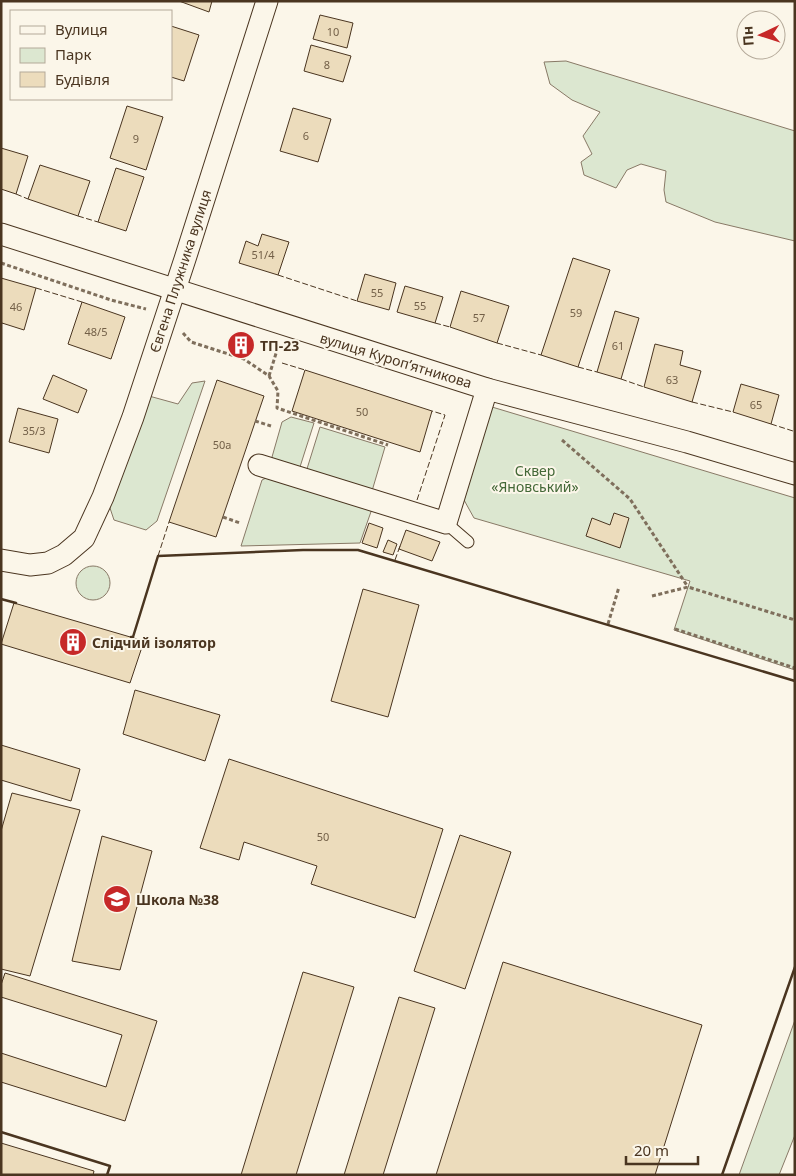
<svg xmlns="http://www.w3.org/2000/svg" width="796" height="1176" font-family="'Noto Sans',sans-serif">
<rect width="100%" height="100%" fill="#fbf6e9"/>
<g fill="#dce7d0" stroke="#887966">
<polygon points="566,61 795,131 795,241 715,222 666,202 664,190 666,171 641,164 627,170 616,188 584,175 581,162 592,154 583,136 600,112 572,100 550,84 544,62"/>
<polygon points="205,381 157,521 146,530 114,520 108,502 149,396 178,404 192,383"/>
<polygon points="492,407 795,498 795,670 674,630 690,581 474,518 464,500"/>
<polygon points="291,417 314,423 299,470 274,463 272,457 282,422"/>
<polygon points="320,427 385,447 372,491 306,472"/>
<polygon points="272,475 373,506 360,543 241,546 262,480"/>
<circle cx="93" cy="583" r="17"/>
<polygon points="795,1020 795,1135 779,1175 739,1175"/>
</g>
<g fill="#ecdcbc" stroke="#4a3520">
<polygon points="179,1 212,1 209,12"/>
<polygon points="320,15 353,23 347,48 313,39"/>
<polygon points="171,26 199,35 184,81 171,77"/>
<polygon points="311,45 351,56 343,82 304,71"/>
<polygon points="127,106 163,117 146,170 110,158"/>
<polygon points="293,108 331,119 318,162 280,151"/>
<polygon points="1,148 28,156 16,194 1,189"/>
<polygon points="40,165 90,181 78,216 28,199"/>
<polygon points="116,168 144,177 126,231 98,222"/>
<polygon points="262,234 289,242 278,275 239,263 246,241 258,246"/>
<polygon points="573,258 610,270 578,367 541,355"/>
<polygon points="365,274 396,283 389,310 357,301"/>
<polygon points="1,278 36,288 24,330 2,323 1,326"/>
<polygon points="405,286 443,297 435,323 397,312"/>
<polygon points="461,291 509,306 497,343 450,327"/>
<polygon points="82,302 125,317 111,359 68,344"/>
<polygon points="615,311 639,318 621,379 597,372"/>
<polygon points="235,337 251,342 248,354 231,348"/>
<polygon points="655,344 683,351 680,365 701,371 692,402 644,387"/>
<polygon points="305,370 432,411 420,452 292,411"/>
<polygon points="53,375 87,390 78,413 43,399"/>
<polygon points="217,380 264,396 216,537 169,522"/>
<polygon points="741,384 779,395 771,424 733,412"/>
<polygon points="18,408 58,419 49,453 9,442"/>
<polygon points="614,513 629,518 620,548 586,536 592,518 610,525"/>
<polygon points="369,523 383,528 377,548 362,543"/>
<polygon points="406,530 440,542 432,561 399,549"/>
<polygon points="388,540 397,544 393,555 383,552"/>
<polygon points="363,589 419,605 388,717 331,701"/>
<polygon points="14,603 144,641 130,683 1,644"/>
<polygon points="135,690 220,715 205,761 123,734"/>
<polygon points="1,745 80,769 71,801 1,780"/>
<polygon points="229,759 443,829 415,918 311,884 317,866 244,842 239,860 200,848"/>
<polygon points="12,793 80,810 30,976 1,969 1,831"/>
<polygon points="460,835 511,852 465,989 414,971"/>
<polygon points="102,836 152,851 120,970 72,961"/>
<polygon points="503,962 702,1025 655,1175 436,1175"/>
<polygon points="303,972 354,987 296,1175 241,1175"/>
<polygon points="5,973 157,1021 125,1121 1,1082 1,1053 106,1087 122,1035 1,997 1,985"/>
<polygon points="399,997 435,1008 383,1175 344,1175"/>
<polygon points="1,1143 94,1171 93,1175 1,1175"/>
</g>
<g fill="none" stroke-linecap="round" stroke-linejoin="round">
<g stroke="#4a3520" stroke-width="13">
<polyline id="lane" points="446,523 468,542"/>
</g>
<g stroke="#4a3520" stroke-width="23">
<g id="street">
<polyline points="1,234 487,389 687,442 795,474"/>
<polyline points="259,465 446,523 487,389"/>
<polyline points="1,560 30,565 48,563 64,555 84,538 103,497 133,417 185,259 267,1"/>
</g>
</g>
<g stroke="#7f6f5c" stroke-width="3" stroke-dasharray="4 2.5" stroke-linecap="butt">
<polyline points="1,263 111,300 146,309"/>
<polyline points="183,333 191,342 244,359 269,376 278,391 277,408 388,445"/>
<polyline points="269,376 278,347"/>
<polyline points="255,421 271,426"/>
<polyline points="562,440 630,499 688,587"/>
<polyline points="223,517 240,523"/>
<polyline points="652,596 688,587 795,620"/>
<polyline points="608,624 619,587"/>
<polyline points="675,629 795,668"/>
</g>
<use href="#lane" stroke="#fbf6e9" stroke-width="11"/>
<use href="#street" stroke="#fbf6e9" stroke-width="21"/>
<g stroke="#4a3520" stroke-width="1" stroke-dasharray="6 2.5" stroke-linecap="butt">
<polyline points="16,194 28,199"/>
<polyline points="78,216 98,222"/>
<polyline points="278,275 357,301"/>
<polyline points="36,288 82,302"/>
<polyline points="435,323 450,327"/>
<polyline points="497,343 541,355"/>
<polyline points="282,363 305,370"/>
<polyline points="578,367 597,372"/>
<polyline points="621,379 644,387"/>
<polyline points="692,402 733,412"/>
<polyline points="771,424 793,431"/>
<polyline points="417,500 445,415 432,411"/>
<polyline points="158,556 169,522"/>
<polyline points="395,560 400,546"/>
</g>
<g stroke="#4a3520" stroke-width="2.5">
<polyline points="1,599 16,603"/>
<polyline points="131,637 133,637 158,556 303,550 358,550 795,681"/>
<polyline points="1,1132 110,1166 107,1175"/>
<polyline points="722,1175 795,967"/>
</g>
</g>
<defs>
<g id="building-disc" transform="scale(1.4375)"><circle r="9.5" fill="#c62828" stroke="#fbf6e9"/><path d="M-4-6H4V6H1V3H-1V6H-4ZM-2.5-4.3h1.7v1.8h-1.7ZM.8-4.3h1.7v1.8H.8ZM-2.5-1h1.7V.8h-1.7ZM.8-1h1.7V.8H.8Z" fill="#fff"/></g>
<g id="school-disc" transform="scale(1.4375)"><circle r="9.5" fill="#c62828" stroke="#fbf6e9"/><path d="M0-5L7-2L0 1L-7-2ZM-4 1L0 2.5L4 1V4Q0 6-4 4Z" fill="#fff"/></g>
</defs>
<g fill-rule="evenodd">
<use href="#building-disc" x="241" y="345"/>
<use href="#building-disc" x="73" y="642"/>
<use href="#school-disc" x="117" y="899"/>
</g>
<g text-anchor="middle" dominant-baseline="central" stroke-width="4" stroke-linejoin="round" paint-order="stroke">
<g font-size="11" fill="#725f47">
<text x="333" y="31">10</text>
<text x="327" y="64">8</text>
<text x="306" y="135">6</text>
<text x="136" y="138">9</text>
<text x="263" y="254">51/4</text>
<text x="377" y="292">55</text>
<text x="420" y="305">55</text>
<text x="16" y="306">46</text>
<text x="576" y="312">59</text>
<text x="479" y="317">57</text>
<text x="96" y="331">48/5</text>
<text x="618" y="345">61</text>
<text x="672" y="379">63</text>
<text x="756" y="404">65</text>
<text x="362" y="411">50</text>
<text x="34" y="430">35/3</text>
<text x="222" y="444">50а</text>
<text x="323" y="836">50</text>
</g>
<g font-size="14" fill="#4a3520" stroke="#fbf6e9">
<text transform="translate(180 271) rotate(-72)">Євгена Плужника вулиця</text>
<text transform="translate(396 360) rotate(17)">вулиця Куропʼятникова</text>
</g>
<g font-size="14" font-weight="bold" fill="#4a3520" stroke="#fbf6e9" text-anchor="start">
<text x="260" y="345">ТП-23</text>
<text x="92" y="642">Слідчий ізолятор</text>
<text x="136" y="899">Школа №38</text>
</g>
<g font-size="14" fill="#436837" stroke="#fbf6e9">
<text x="535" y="470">Сквер<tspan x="535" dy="16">«Яновський»</tspan></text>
</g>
</g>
<rect width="796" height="1176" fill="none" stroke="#4a3520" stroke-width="5"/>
<rect x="10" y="10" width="162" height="90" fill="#fbf6e9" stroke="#b4a999"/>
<rect x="20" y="26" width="25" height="8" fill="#fbf6e9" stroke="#b4a999"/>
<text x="55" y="35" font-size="15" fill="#4a3520">Вулиця</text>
<rect x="20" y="48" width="25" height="15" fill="#dce7d0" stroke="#b4a999"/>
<text x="55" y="60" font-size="15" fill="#4a3520">Парк</text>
<rect x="20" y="72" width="25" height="15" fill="#ecdcbc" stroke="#b4a999"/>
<text x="55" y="85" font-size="15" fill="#4a3520">Будівля</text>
<g transform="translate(761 35) rotate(266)"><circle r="24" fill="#fbf6e9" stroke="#b4a999"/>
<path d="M0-4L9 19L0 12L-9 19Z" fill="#c62828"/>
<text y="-8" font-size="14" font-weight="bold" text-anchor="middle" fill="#4a3520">Пн</text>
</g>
<path d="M626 1156v8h72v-8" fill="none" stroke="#4a3520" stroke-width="2.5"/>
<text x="634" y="1156" font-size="15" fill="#4a3520" stroke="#fbf6e9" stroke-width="4" paint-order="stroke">20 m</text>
</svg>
